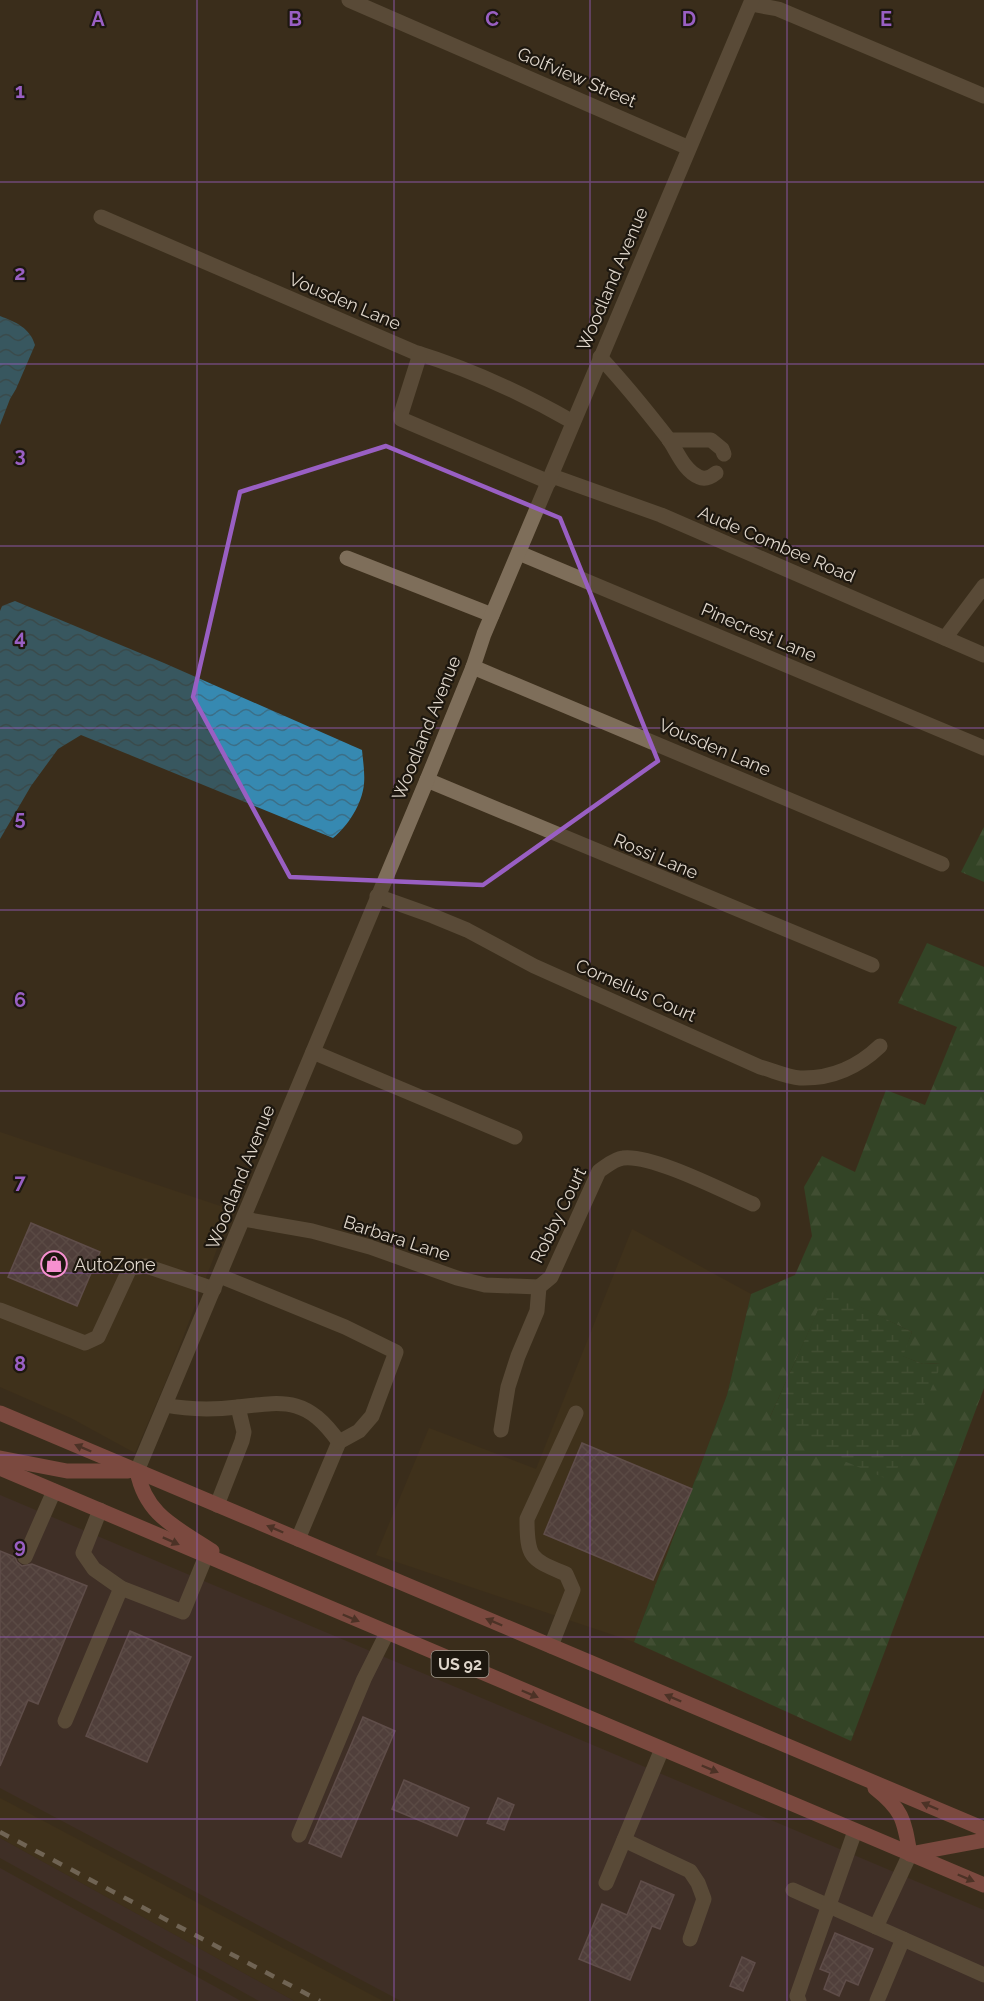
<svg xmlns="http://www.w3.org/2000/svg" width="984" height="2001" font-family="Raleway,sans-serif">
<defs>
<pattern id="forest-firs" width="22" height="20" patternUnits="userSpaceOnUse" patternTransform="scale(1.5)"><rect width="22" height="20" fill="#2b6033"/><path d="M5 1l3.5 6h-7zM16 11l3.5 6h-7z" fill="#49764f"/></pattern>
<pattern id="wetland-marsh" width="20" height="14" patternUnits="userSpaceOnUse" patternTransform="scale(1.5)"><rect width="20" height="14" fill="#2b6033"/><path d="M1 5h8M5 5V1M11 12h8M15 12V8" fill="none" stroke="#49764f"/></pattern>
<pattern id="water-waves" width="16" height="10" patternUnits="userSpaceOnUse" patternTransform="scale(1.5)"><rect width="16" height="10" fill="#3689b1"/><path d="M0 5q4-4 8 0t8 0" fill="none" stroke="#3b6f88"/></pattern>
<pattern id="building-cross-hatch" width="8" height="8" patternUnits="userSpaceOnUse" patternTransform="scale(1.5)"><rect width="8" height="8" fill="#6c5562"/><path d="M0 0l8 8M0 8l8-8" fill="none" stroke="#816d77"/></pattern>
</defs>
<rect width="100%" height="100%" fill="#3b2e1b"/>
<g fill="#46351b">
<polygon points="0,1132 232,1210 168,1376 135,1453 71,1418 0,1387"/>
<polygon points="632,1229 751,1294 727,1395 634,1642 376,1555 429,1428 536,1469"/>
<polygon points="0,1798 383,2001 294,2001 0,1838"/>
</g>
<g fill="#463134">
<polygon points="0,1495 984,1910 984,2001 401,2001 0,1788"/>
<polygon points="0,1838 204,1951 294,2001 259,2001 0,1858"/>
<polygon points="0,1868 241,2001 0,2001"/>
</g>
<g fill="url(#forest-firs)" fill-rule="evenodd">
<polygon points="984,827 984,882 961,872"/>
<path d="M927,943L984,967V1388L851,1741L634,1642L727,1395L751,1294L795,1275L812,1236L804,1187L822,1156L855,1172L886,1090L925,1105L957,1027L898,1003ZM827,1291L912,1332L902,1356L923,1364L941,1363L770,1417Z"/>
</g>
<polygon fill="url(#wetland-marsh)" points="827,1290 912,1332 903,1356 923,1364 942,1363 892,1481 815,1449 770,1417"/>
<g fill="url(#water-waves)">
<path d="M0,316C16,322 30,328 35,345L16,389L10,399L0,425Z"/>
<path d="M15,601L164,663L362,750C363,761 365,773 364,784C362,804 348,826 333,838L81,735L58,749L31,786L0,839V611L2,606Z"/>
</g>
<g fill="url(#building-cross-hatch)" stroke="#8c7481" stroke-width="1.5">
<polygon points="31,1223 100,1252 77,1306 8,1277"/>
<polygon points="582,1443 692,1489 653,1580 544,1534"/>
<polygon points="0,1551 15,1557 17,1562 22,1566 32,1564 87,1586 38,1704 28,1700 0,1766"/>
<polygon points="130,1631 191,1657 147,1762 86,1736"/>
<polygon points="363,1717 395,1731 341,1857 309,1843"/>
<polygon points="404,1780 469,1808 457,1836 392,1809"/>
<polygon points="498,1798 514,1805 504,1830 487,1823"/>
<polygon points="641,1881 674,1895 660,1929 652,1926 630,1980 579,1959 602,1904 627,1915"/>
<polygon points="835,1933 873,1949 858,1985 846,1980 839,1996 824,1989 830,1973 820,1969"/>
<polygon points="742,1957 755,1963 743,1991 730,1986"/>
</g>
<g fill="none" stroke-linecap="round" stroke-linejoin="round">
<g stroke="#7e6e5a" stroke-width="15">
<polyline points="349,0 689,148"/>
<polyline points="751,4 778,9 984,96"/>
<path d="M101,217L414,352C470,369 522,393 573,422"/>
<polyline points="420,354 401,414 401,419 549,482"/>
<path d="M600,357C624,383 646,410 667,437C677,450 683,470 699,477C705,480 711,477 716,473"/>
<polyline points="669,440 711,440 722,449 724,454"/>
<polyline points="552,476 661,515 984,655"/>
<polyline points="519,553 984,748"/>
<polyline points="347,558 492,615"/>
<polyline points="945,638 984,586"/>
<polyline points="473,667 942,864"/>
<polyline points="427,780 872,965"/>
<path d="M377,896L433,916L467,930L534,966L760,1067C772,1070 787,1077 800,1078C831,1079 858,1067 880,1046"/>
<polyline points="313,1052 515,1137"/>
<polyline points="244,1219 312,1231 370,1247 457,1278 485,1285 539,1287"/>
<polyline points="220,1276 345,1327 396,1352 372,1416 359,1431 339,1442 298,1539"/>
<polyline points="0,1310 85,1343 98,1337 130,1268 146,1266 214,1289"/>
<path d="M165,1405C190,1410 213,1410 238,1407C288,1401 307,1398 339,1442"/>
<path d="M501,1430L508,1387L518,1356L537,1311L539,1287L551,1277L599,1171C607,1166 614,1159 623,1158C652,1154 725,1192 753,1204"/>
<polyline points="137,1471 427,780 473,667 484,634 752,0"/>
<polyline points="217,1505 242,1441 244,1432 238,1407"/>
<polyline points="100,1510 83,1553 94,1569 121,1588 183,1612 206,1556"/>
<polyline points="25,1557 54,1491"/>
<path d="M551,1646L573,1590L566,1574C531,1559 527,1559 527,1519L576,1413"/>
<polyline points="65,1721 121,1588"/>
<polyline points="299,1835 364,1679 387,1633"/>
<polyline points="624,1840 690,1871 698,1883 704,1899 690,1939"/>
<polyline points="606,1883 662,1749"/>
<polyline points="793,1890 984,1975"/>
<polyline points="876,1927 910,1854"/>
<polyline points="799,2001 797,1996 855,1831"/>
<polyline points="877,2001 903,1939"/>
</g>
<g stroke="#ca6c6b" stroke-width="15">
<polyline points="0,1413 984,1829"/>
<polyline points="0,1458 67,1471 128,1471"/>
<polyline points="0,1468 984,1885"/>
<path d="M137,1471C146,1516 176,1527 212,1551"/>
<path d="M875,1788C903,1810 904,1820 910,1854"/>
<polyline points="910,1854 984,1840"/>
</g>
<polyline stroke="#b1a79a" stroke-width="4.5" stroke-dasharray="10 10" stroke-linecap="butt" points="0,1832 320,2001"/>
</g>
<defs><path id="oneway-solid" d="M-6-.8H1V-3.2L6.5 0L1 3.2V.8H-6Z" transform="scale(1.5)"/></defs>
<g fill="#623934">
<use href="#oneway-solid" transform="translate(83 1448) rotate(-157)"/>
<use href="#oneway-solid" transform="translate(275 1529) rotate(-157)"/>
<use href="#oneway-solid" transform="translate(171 1541) rotate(24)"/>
<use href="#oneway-solid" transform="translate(351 1618) rotate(23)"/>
<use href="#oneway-solid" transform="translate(494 1622) rotate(-157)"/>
<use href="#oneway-solid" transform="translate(530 1694) rotate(23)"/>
<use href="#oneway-solid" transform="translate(673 1698) rotate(-157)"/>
<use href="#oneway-solid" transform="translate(710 1769) rotate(23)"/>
<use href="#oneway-solid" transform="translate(930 1806) rotate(-157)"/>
<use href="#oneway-solid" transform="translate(966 1878) rotate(23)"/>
</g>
<path d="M0 0H984V2001H0ZM386,446L560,518L658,761L483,885L290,877L193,697L240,492Z" fill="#3b2e1b" fill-opacity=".55" fill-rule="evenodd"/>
<path fill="none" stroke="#995fc3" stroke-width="4.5" stroke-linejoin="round" d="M386,446L560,518L658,761L483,885L290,877L193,697L240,492Z"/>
<path fill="none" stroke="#995fc3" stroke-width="1.5" stroke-opacity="0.55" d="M197,0V2001M394,0V2001M590,0V2001M787,0V2001M0,182H984M0,364H984M0,546H984M0,728H984M0,910H984M0,1091H984M0,1273H984M0,1455H984M0,1637H984M0,1819H984"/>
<defs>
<g id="shop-ring" transform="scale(1.35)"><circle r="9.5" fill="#1d170f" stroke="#f690d0" stroke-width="1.5"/><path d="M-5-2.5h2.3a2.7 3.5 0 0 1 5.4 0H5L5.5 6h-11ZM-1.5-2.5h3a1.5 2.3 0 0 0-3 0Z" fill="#f690d0"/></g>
</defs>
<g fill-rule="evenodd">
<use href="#shop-ring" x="54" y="1264"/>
</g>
<g text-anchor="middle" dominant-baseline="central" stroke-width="4.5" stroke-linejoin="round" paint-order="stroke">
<rect fill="#1d170f" stroke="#a59d93" stroke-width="1.5" x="431.5" y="1651" width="57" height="26" rx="4.5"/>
<g font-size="16" font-weight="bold" fill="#dfd6cb">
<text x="460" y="1664">US 92</text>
</g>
<g font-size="18" fill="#dfd6cb" stroke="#1d170f">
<text transform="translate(577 77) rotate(23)">Golfview Street</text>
<text transform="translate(612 279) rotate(-67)">Woodland Avenue</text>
<text transform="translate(345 301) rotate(23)">Vousden Lane</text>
<text transform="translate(777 544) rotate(23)">Aude Combee Road</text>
<text transform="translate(759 632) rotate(23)">Pinecrest Lane</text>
<text transform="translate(426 728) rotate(-68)">Woodland Avenue</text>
<text transform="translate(715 747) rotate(23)">Vousden Lane</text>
<text transform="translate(656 856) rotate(23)">Rossi Lane</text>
<text transform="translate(636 990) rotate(24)">Cornelius Court</text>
<text transform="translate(240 1177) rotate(-68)">Woodland Avenue</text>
<text transform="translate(558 1215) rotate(-64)">Robby Court</text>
<text transform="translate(397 1238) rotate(18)">Barbara Lane</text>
</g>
<g font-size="18" fill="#dfd6cb" stroke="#1d170f" text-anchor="start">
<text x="74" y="1264">AutoZone</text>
</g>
</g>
<g font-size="20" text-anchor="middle" font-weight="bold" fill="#995fc3" stroke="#1d170f" stroke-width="4.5" stroke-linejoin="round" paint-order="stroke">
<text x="98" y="26">A</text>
<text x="295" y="26">B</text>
<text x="492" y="26">C</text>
<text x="689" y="26">D</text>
<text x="886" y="26">E</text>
<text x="20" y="98">1</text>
<text x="20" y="280">2</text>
<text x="20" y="462">3</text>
<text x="20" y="644">4</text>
<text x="20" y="825">5</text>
<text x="20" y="1007">6</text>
<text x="20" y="1189">7</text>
<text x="20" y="1371">8</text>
<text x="20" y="1553">9</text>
</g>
</svg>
